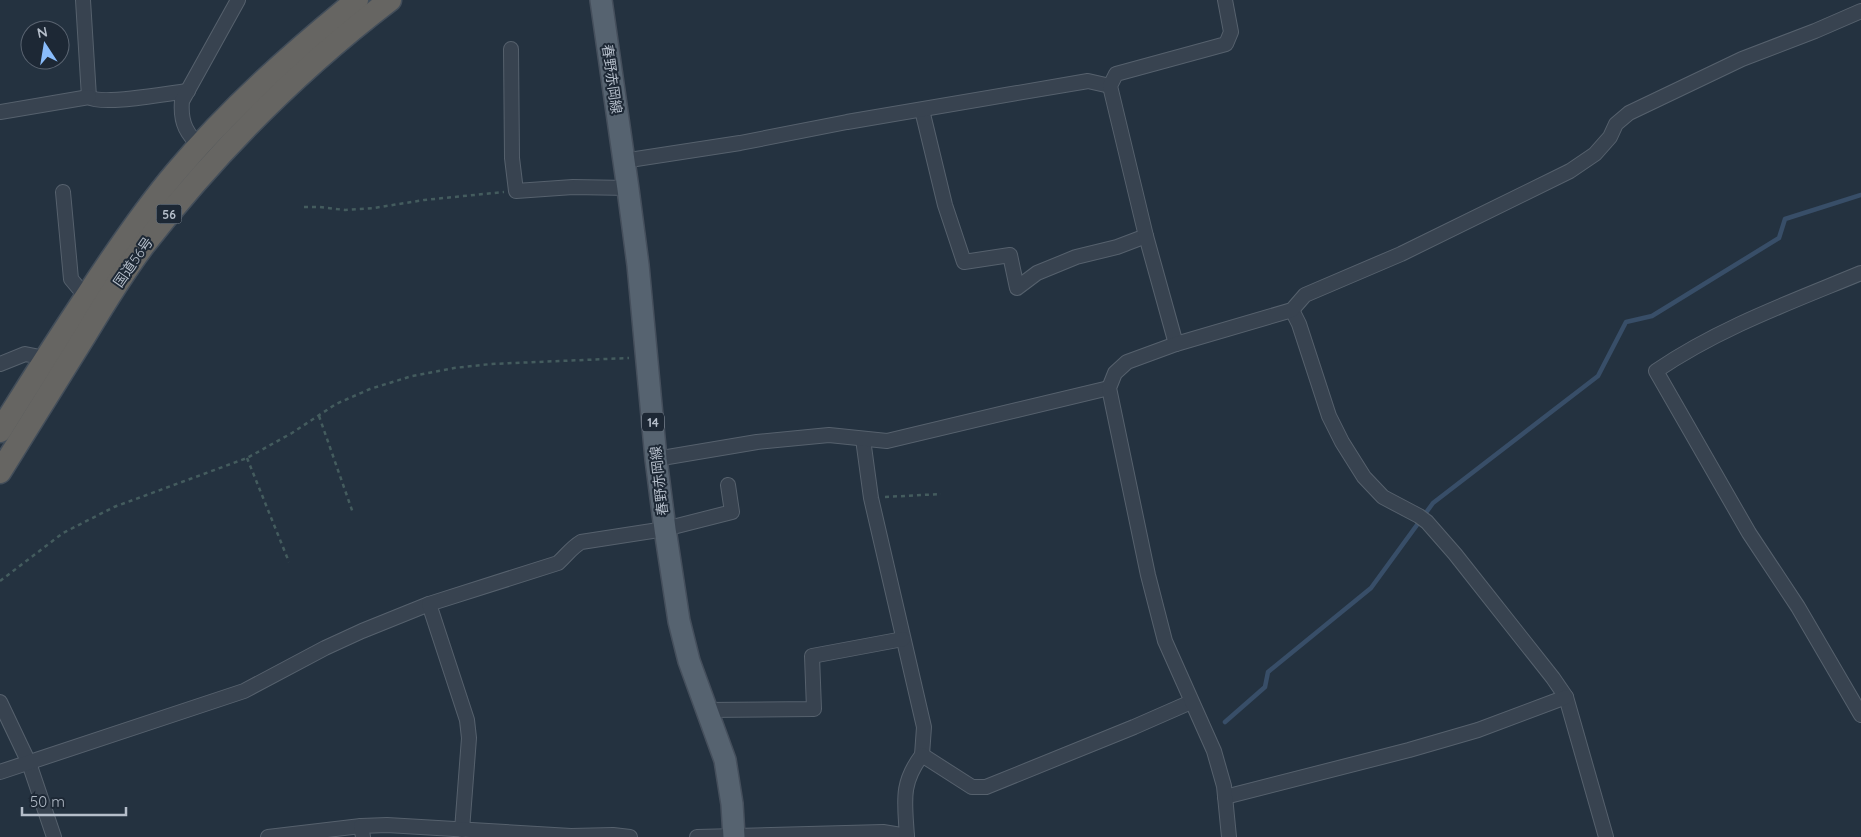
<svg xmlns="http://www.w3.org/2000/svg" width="1861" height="837" font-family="Quicksand,'Noto Sans JP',sans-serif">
<rect width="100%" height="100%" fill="#243240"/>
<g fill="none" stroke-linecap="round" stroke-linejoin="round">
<polyline stroke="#384e68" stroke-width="4.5" points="1225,722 1265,687 1268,672 1371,588 1433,503 1598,376 1626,322 1652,316 1779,238 1785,219 1861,195"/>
<g stroke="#56616d" stroke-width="16">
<g id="minor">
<path d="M83,0L89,97C103,106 168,93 188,91"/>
<polyline points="511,49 512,158 516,191 573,187 628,188"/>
<polyline points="922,110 945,205 964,262 1010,255 1017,288 1037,273 1076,257 1117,247 1146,236"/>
<polyline points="0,112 89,97"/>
<path d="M203,150C187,134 180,124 182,101L238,0"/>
<polyline points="623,161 740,143 847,122 1088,81 1110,86"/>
<polyline points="63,192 71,279 86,297"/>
<path d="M1861,273C1791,302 1719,328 1656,371L1749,533L1798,607L1861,715"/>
<polyline points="1292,310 1299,324 1329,416 1342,442 1364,477 1383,497 1419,516 1427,522 1455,554 1553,678 1566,697 1606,837"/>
<polyline points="1176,344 1146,236 1110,86 1116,74 1226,44 1231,32 1225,0"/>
<polyline points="0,364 25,354 45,358"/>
<polyline points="863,439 871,498 924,727 922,755"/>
<polyline points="656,459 757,442 829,435 887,441 1109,388"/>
<polyline points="0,702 29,763 54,837"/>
<polyline points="707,710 814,709 812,656 903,639"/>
<polyline points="0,772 244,691 325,648 362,631 429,604"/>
<polyline points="1225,797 1409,750 1478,730 1566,697"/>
<path d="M462,830L469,738L467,720L429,604L558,563C567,555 571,548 581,542L665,529L732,512L728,485"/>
<polyline points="268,837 361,826"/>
<polyline points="363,837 361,826 387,825 571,836 613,835 630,837"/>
<polyline points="697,837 883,832 907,836"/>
<path d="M907,837C905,802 900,784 922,755L972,787H986L1134,727L1191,702"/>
<polyline points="1229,837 1224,786 1214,751 1165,641 1148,575 1109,388 1115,373 1127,362 1176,344 1292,310 1305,295 1401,254 1570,171 1595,154 1610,137 1616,124 1629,113 1742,59 1815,31 1861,11"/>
</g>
</g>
<g stroke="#454f5c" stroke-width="24">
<polyline id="primary" points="601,0 628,189 638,265 656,459 665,529 679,621 689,661 725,760 732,804 734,837"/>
</g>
<g stroke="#434e5a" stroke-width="25">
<g id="trunk">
<path d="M0,431C28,386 56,342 86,297C114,254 143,211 176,172C230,108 292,53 357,0"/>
<path d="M0,472C29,426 57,380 86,334C104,304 123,273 144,245C215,154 298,70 390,0"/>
</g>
</g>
<g stroke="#445c5e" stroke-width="2.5" stroke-dasharray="4 4" stroke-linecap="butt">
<polyline points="304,207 320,207 345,210 374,208 424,200 504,192"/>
<polyline points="319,416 353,513"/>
<polyline points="247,458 289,562"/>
<polyline points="885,497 941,494"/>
<polyline points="0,581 63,533 114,507 247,458 292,433 336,404 370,389 412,376 454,368 491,364 629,358"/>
</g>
<use href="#minor" stroke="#384350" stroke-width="14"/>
<use href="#primary" stroke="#566370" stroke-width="21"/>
<use href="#trunk" stroke="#666562" stroke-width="22"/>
</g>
<g text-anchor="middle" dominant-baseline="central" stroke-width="4" stroke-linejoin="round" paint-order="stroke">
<g fill="#1d2835" stroke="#87919d" stroke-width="1">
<rect x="156.5" y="204.5" width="25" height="19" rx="4"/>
<rect x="642" y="412.5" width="22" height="19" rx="4"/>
</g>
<g font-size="12" font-weight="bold" fill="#b5beca">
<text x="169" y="214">56</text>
<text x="653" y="422">14</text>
</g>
<g font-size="14" fill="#b5beca" stroke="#1d2835">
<text transform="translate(612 79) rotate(82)">春野赤岡線</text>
<text transform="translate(133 262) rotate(-55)">国道56号</text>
<text transform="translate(659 481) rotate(-96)">春野赤岡線</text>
</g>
</g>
<g transform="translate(45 45) rotate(348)"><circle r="24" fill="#1d2835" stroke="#5a6471"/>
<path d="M0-4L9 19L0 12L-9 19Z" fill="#89bcfb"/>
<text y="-8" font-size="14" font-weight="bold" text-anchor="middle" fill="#b5beca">N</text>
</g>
<path d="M22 807v8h104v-8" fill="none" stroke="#b5beca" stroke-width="2.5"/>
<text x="30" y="807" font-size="15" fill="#b5beca" stroke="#1d2835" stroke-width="4" paint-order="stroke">50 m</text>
</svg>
